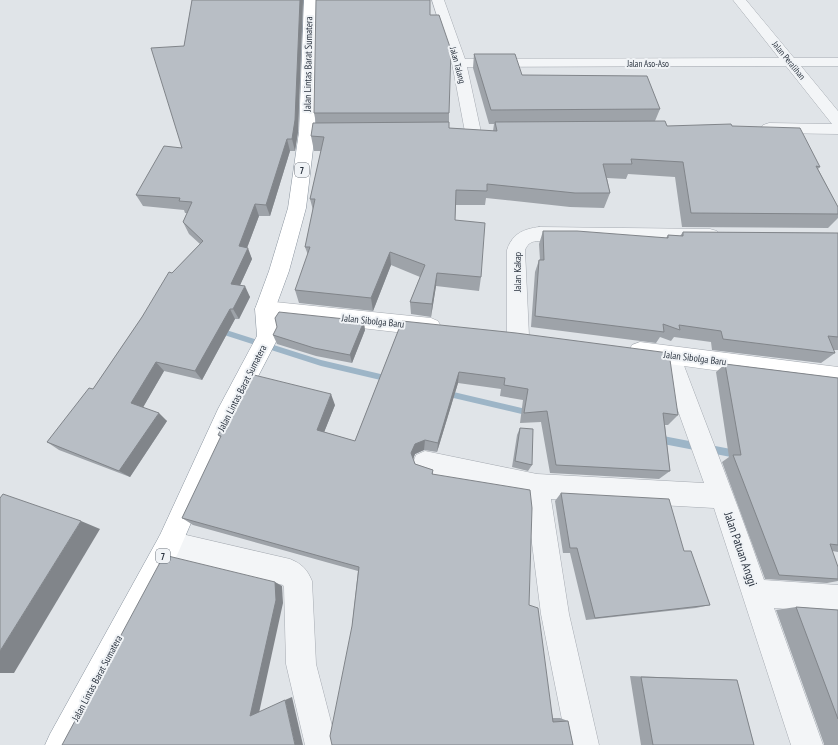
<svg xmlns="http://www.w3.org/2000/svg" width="838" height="745" font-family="'PT Sans Narrow',sans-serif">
<rect width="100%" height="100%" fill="#e0e4e8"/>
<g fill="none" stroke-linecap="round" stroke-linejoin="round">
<g fill="#9db5c7" fill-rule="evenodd">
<polygon points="220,328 321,360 389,376 391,377 393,379 391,381 389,382 321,366 218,333 217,331 218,329"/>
<polygon points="445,390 530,410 533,411 534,413 533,415 530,416 445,396 442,395 441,393 442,391"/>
<polygon points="658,435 736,450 739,451 740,454 739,457 736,458 658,443 655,441 654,439 655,437"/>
</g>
<g stroke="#a6abb2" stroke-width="1">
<g id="street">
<polygon points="432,0 444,0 465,59 779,58 733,0 746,0 794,58 838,58 838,66 801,66 838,111 838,134 769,133 763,131 761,128 763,125 769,123 832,124 786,66 467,67 481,132 479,136 473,137 467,136 465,132 452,63"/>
<path d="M539,227L710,229L717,231L719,236L717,241L710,243L539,241C532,241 528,243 525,250L529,336L525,342L518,345L511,342L507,336V250C512,234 523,229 539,227Z"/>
<path d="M669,346L677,349L680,355C708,430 738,504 764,580L838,585V613L774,608L823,745H791L714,508L551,499L569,614L599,745H567L541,614L526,496L425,475L416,471L413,463L416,455L425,451L537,474L704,483L658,355L661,349Z"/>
<path d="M169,531L290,559C302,564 307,569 312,581L316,664L337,745H305L286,664L284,587L283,585L169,557L160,553L156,544L160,535Z"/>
</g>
</g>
<g stroke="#a6abb2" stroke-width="1">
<g id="secondary">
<polygon points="265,301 431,318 438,321 441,327 438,333 431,336 265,317 258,315 255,309 258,303"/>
<polygon points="640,342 838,367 838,387 640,360 632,357 629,351 632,345"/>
</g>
</g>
<g stroke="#89939e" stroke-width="1">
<polygon id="highway" points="304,0 316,0 315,132 306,208 289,271 275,309 279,336 235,421 178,553 78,745 45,745 50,734 160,535 218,409 257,336 255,309 269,271 288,208 299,132"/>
</g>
<use href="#street" fill="#f3f5f7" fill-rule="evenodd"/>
<use href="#secondary" fill="#fff" fill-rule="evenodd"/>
<use href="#highway" fill="#fff" fill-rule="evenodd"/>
</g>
<g fill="#9ea3a9">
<polygon points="192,0 303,0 298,132 295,151 290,151 270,216 259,216 247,248 252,259 240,285 250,297 239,319 235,319 202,380 164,371 143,407 167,421 130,477 59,450 47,442 93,389 172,273 200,244 189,234 183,222 187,213 185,213 184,210 143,206 136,195 182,148 184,46"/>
<polygon points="430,15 449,113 449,128 493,131 494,124 489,124 473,68 474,54 522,75 660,109 655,121 667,126 732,126 820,167 818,169 838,207 838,218 828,228 682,227 675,177 628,174 626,179 607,178 610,193 604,208 570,207 486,198 485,205 456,205 455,220 481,277 479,291 436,286 431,317 411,314 410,302 420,277 391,265 373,311 299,303 295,290 308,255 305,247 313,210 310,199 321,151 314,151 311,136 316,123 314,113"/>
<polygon points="543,231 666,238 668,235 680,236 683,232 838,233 838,350 833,350 835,353 821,363 712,350 711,342 674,337 671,341 660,337 656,343 531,327 535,272 539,260 540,260 539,244"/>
<polygon points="402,321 678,415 668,425 665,425 670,471 659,479 550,473 541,422 520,423 523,400 500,396 501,389 458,383 437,452 424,450 415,454 413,459 415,464 433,470 433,474 529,605 553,718 560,718 568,721 573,745 352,626 358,571 193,525 182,518 221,438 218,435 335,405 324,432 355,441"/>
<polygon points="365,330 352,363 316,356 277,344 273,335"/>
<polygon points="725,364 838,378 838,552 832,551 838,567 838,581 827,583 765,579 722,462 729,457 716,372"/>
<polygon points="520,428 532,465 528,471 512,467 517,435"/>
<polygon points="561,493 684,551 710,605 696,608 586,620 570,553 563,553 555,501"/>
<polygon points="796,607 838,610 838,745 824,745 824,744 776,610"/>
<polygon points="630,676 737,680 754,745 641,745"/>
</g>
<g fill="#81858a">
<polygon points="300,0 303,0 298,132 295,151 292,139"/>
<polygon points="287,139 290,151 270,216 266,205"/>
<polygon points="255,204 259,216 245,253 248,248 252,259 236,294 231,284 239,246"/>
<polygon points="390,252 391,265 373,311 371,298"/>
<polygon points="437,273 436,286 431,317 432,304"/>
<polygon points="245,286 250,297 239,319 233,309"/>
<polygon points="230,309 235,319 202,380 195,371"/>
<polygon points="364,321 365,330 352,363 350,355"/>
<polygon points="156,362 164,371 141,411 131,403"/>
<polygon points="459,372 458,383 437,452 438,443"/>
<polygon points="331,394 335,405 321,440 317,430"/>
<polygon points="159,413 167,421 130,477 119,471"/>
<polygon points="425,440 424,450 415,454 412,462 411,453 415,444"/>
<polygon points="81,521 100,529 14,673 0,673 0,651"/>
<polygon points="275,582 282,586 283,603 259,713 250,716"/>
<polygon points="292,697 303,745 295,745 285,700"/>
</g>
<g fill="#b8bec5" stroke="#81858a">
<polygon points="192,0 300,0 295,120 292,139 287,139 266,205 255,204 239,246 248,248 231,284 245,286 233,309 230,309 195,371 156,362 131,403 159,413 119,471 47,442 89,388 93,389 142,317 169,272 172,273 203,241 183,222 192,202 179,201 180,198 136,195 164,146 182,148 151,48 184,46"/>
<polygon points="316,0 430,0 430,15 439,15 451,50 449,113 314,113"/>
<polygon points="474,54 515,54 522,75 647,76 660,109 491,110"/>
<polygon points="665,121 667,126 731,124 732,126 800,128 820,167 816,166 838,207 838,214 691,213 683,162 631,159 632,164 603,164 610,193 575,193 487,184 487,191 456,190 455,220 485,223 481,277 437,273 432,304 410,302 425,265 390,252 371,298 295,290 310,247 305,247 315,199 310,199 324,137 311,136 313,123 449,122 449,128 497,131 495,122"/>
<polygon points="543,231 577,231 668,238 668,235 683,236 683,232 838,233 838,337 828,336 835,353 723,339 721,331 679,325 680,330 663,324 664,332 535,316 539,260 544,260"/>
<polygon points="279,312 364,321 350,355 314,348 273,335 277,327 275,318"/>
<polygon points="402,321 516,333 669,353 678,415 663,413 670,471 556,465 547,411 524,413 528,389 504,385 505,378 459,372 438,443 425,440 415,444 411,453 415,464 433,470 432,474 530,490 532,508 529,605 538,608 553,722 568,721 573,745 332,745 330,736 352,626 359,567 182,518 221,436 218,435 250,374 331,394 317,430 355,441"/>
<polygon points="725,364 838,378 838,545 830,544 838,567 838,579 779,575 733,455 741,455"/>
<polygon points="520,428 533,429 532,465 515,461"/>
<polygon points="561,493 669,499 684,551 691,551 710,605 595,618 577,548 570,548"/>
<polygon points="3,494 81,521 0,651 0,498"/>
<polygon points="164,555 275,582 276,600 250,716 285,700 295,745 62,745"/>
<polygon points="796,607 838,610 838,719"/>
<polygon points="641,677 737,680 754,745 653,745"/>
</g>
<g text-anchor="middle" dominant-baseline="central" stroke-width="4" stroke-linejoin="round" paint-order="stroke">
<g font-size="9" fill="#2a333f" stroke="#f0f3f6">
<text transform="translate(789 60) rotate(51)">Jalan Peralihan</text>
<text x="648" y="63">Jalan Aso-Aso</text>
<text transform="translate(458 65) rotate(75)">Jalan Talang</text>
</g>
<g fill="#f0f3f6" stroke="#656d76" stroke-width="1">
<rect x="295" y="163" width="14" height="14" rx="3"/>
<rect x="156" y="549" width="14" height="14" rx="3"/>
</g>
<g font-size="9" font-weight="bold" fill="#2a333f">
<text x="302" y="170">7</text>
<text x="163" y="556">7</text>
</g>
<g font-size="10" fill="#2a333f" stroke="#f0f3f6">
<text transform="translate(308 64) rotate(-89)">Jalan Lintas Barat Sumatera</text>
<text transform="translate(517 272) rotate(-90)">Jalan Kakap</text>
<text transform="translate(373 321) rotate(6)">Jalan Sibolga Baru</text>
<text transform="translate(695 358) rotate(7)">Jalan Sibolga Baru</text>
<text transform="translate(242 388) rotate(-63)">Jalan Lintas Barat Sumatera</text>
<text transform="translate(97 678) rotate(-62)">Jalan Lintas Barat Sumatera</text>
</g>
<g font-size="12" fill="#2a333f" stroke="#f0f3f6">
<text transform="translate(741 549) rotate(71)">Jalan Patuan Anggi</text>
</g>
</g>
</svg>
